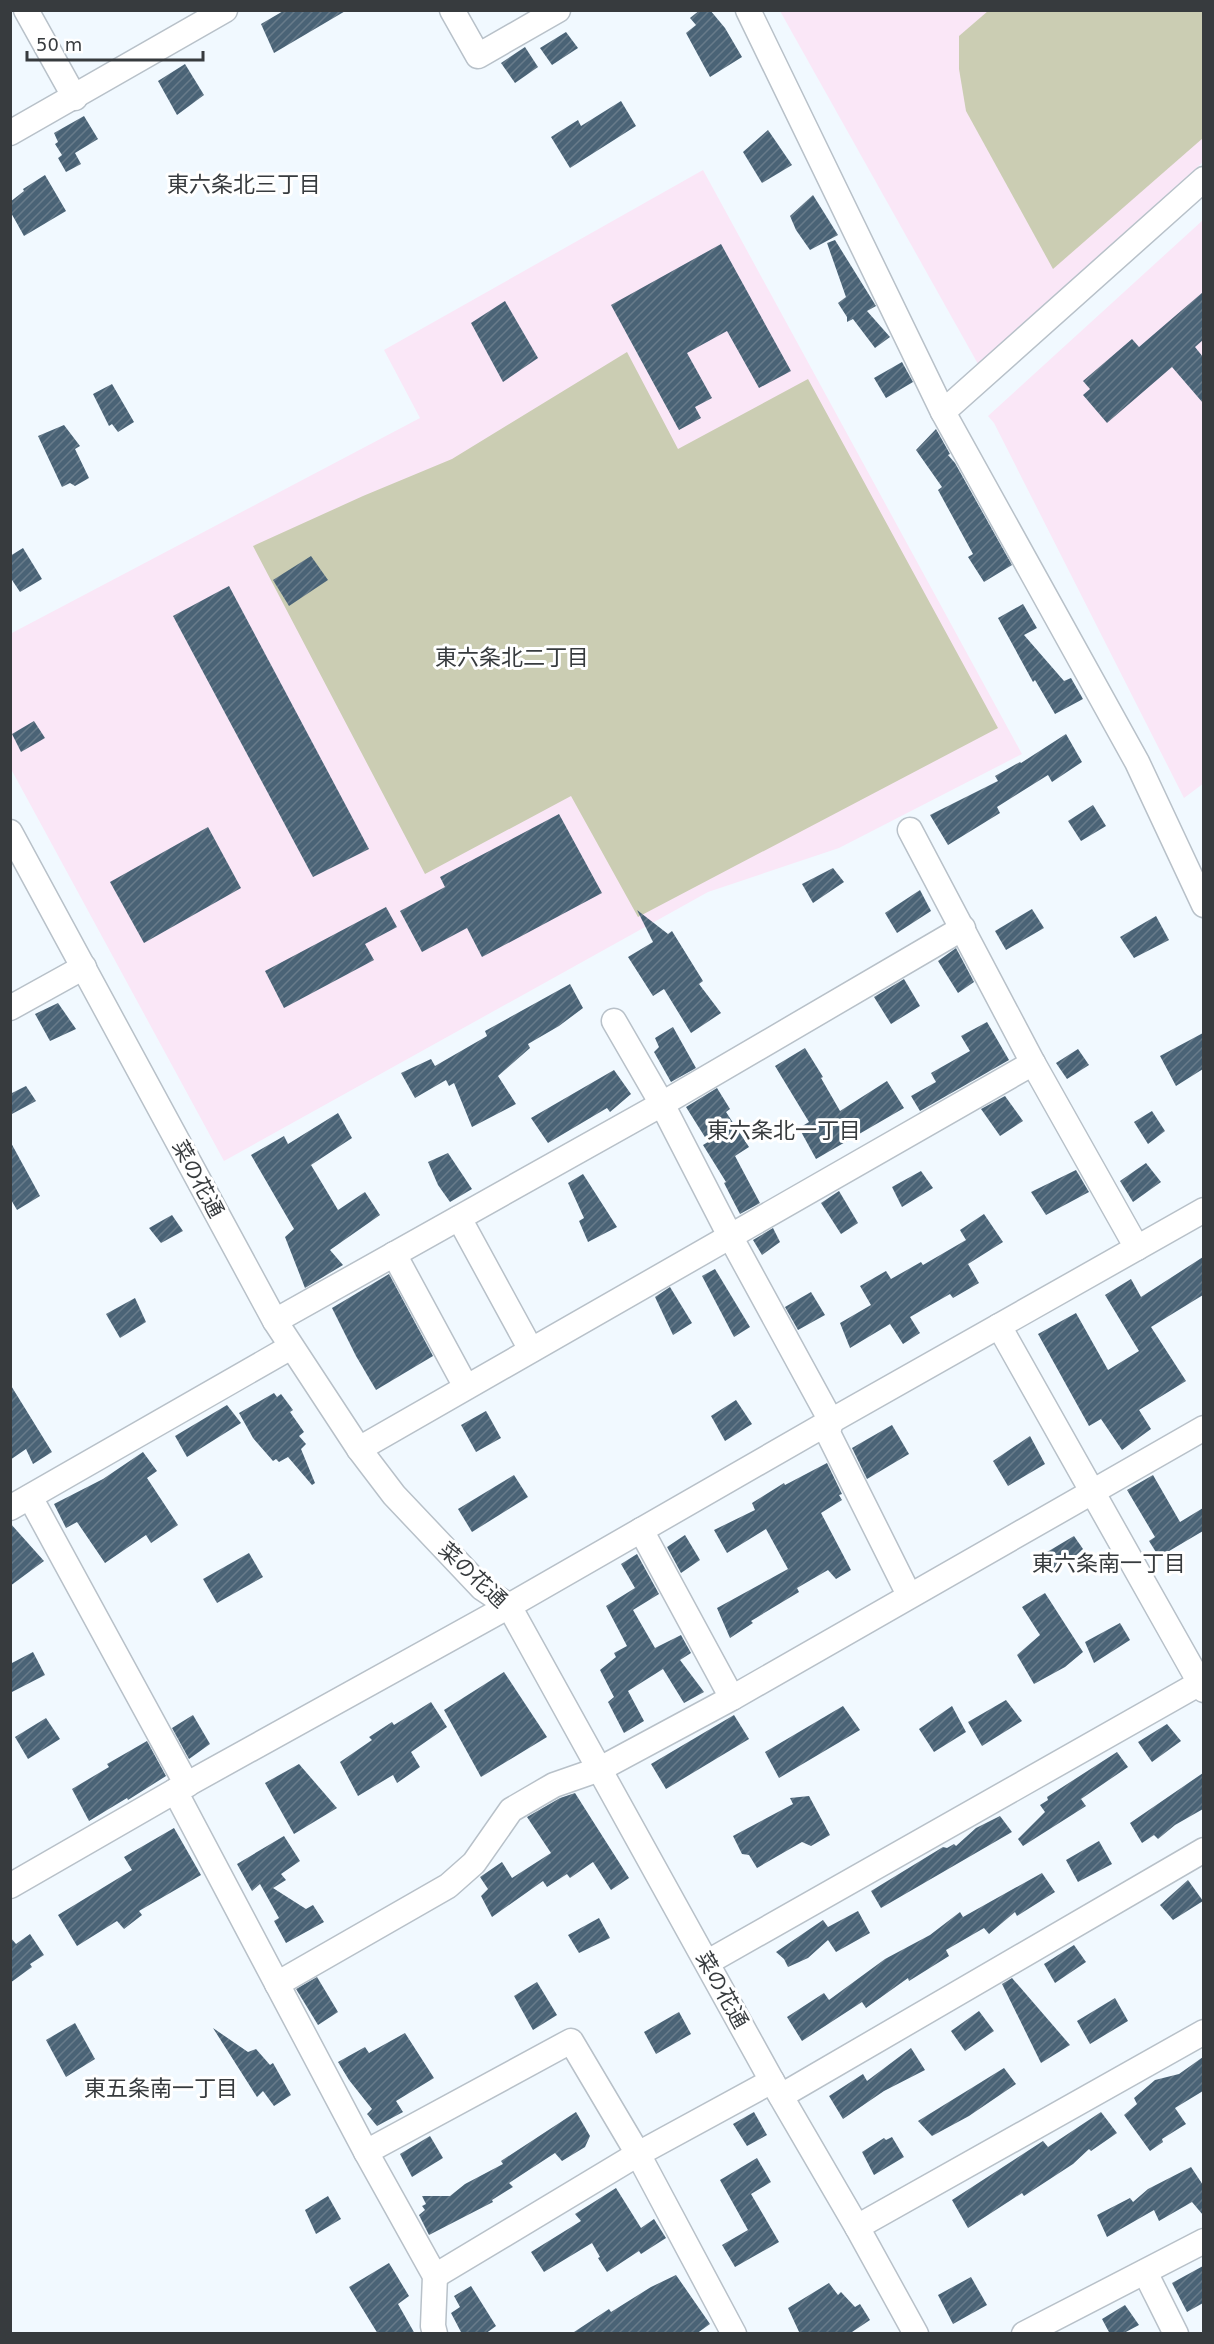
<svg xmlns="http://www.w3.org/2000/svg" width="1214" height="2344" font-family="'DejaVu Sans','Noto Sans JP',sans-serif">
<defs>
<pattern id="building-hatch" width="6" height="6" patternUnits="userSpaceOnUse" patternTransform="scale(1.5)"><rect width="6" height="6" fill="#4a6376"/><path d="M-1 1l2-2M0 6l6-6M5 7l2-2" fill="none" stroke="#687b8a"/></pattern>
</defs>
<rect width="100%" height="100%" fill="#f1f9ff"/>
<g fill="#fae7f7">
<polygon points="780,11 1203,11 1203,162 978,364"/>
<polygon points="703,170 1022,754 839,848 708,892 224,1161 11,769 10,634 420,418 384,350"/>
<polygon points="1203,220 1204,783 1184,798 994,423 988,416"/>
</g>
<g fill="#cbcdb3">
<polygon points="988,11 1203,11 1203,138 1053,269 966,111 959,69 959,36"/>
<polygon points="627,352 678,449 808,379 998,728 638,917 571,796 425,874 253,546 363,496 452,459"/>
</g>
<g fill="url(#building-hatch)">
<polygon points="285,10 347,10 274,53 261,24"/>
<polygon points="700,10 710,10 725,28 742,57 710,77 686,33 696,25 690,18"/>
<polygon points="566,32 578,48 552,65 540,48"/>
<polygon points="525,47 538,67 515,83 501,63"/>
<polygon points="185,64 204,95 177,115 158,81"/>
<polygon points="621,101 636,126 570,168 551,137 578,120 581,126"/>
<polygon points="84,116 98,139 75,153 81,164 66,172 58,158 62,155 55,144 58,142 54,133"/>
<polygon points="768,130 792,165 762,183 743,152"/>
<polygon points="45,175 66,211 24,236 10,211 10,202 24,191 23,189"/>
<polygon points="813,195 838,235 810,250 796,230 790,216"/>
<polygon points="835,240 876,306 867,311 890,337 875,348 853,319 847,322 847,317 838,303 846,297 827,243"/>
<polygon points="721,244 791,371 759,388 727,331 687,353 712,398 695,407 701,418 679,430 611,305"/>
<polygon points="1203,292 1203,340 1195,347 1203,357 1203,403 1172,367 1107,423 1083,395 1090,389 1083,381 1132,339 1139,347"/>
<polygon points="505,301 538,358 503,382 471,323"/>
<polygon points="902,362 913,382 886,398 874,378"/>
<polygon points="112,384 134,422 118,432 112,424 109,426 93,394"/>
<polygon points="64,425 80,446 75,449 89,478 75,486 70,483 62,487 38,436"/>
<polygon points="936,429 950,454 948,455 955,463 1012,565 984,582 968,557 973,554 938,490 942,487 916,450"/>
<polygon points="23,548 42,579 20,592 10,577 10,556"/>
<polygon points="311,556 328,580 289,606 273,580"/>
<polygon points="229,586 369,849 313,877 173,616"/>
<polygon points="1023,604 1037,628 1024,635 1064,681 1071,678 1083,699 1055,714 1035,680 1033,682 998,618"/>
<polygon points="34,721 45,738 21,752 12,734"/>
<polygon points="1066,734 1082,762 1052,782 1048,775 997,807 1000,813 948,845 930,815 998,781 995,776 1020,762 1021,763"/>
<polygon points="1093,805 1106,826 1081,841 1068,821"/>
<polygon points="559,814 602,893 482,957 467,928 422,952 400,911 445,887 440,877"/>
<polygon points="208,827 241,888 144,943 110,882"/>
<polygon points="833,868 844,882 813,903 802,884"/>
<polygon points="920,890 931,911 897,933 885,913"/>
<polygon points="386,907 397,927 365,944 374,960 284,1008 265,971"/>
<polygon points="1032,909 1044,928 1006,950 995,931"/>
<polygon points="637,910 668,934 672,931 703,981 699,984 721,1013 691,1033 664,989 653,996 628,957 653,942"/>
<polygon points="1156,916 1169,940 1134,958 1120,937"/>
<polygon points="956,948 974,982 958,993 938,961"/>
<polygon points="904,979 920,1006 891,1024 874,997"/>
<polygon points="570,984 583,1008 559,1026 528,1044 530,1048 498,1076 516,1104 472,1127 454,1083 449,1086 446,1080 415,1098 401,1073 431,1059 435,1066 487,1036 485,1031"/>
<polygon points="58,1003 76,1029 50,1041 35,1014"/>
<polygon points="987,1022 1009,1060 920,1111 911,1096 936,1082 931,1073 970,1051 961,1036"/>
<polygon points="673,1027 696,1068 671,1082 654,1052 659,1047 655,1038"/>
<polygon points="1203,1033 1203,1069 1176,1086 1160,1056"/>
<polygon points="805,1048 823,1077 821,1078 840,1111 887,1081 904,1108 816,1159 799,1128 809,1122 775,1066"/>
<polygon points="1078,1049 1089,1065 1067,1079 1056,1063"/>
<polygon points="614,1070 631,1094 610,1112 607,1108 548,1143 531,1118"/>
<polygon points="26,1086 36,1101 10,1115 10,1094"/>
<polygon points="717,1088 730,1109 726,1112 749,1147 735,1156 760,1203 740,1214 724,1183 726,1182 703,1145 708,1142 686,1107"/>
<polygon points="1005,1096 1023,1121 1000,1136 981,1109"/>
<polygon points="1152,1111 1165,1131 1148,1144 1134,1122"/>
<polygon points="338,1113 352,1138 311,1165 338,1210 365,1192 380,1215 330,1250 343,1265 305,1288 285,1237 294,1229 251,1155 284,1136 288,1144"/>
<polygon points="10,1141 40,1196 17,1210 10,1198"/>
<polygon points="448,1153 472,1189 450,1202 438,1185 428,1162"/>
<polygon points="1146,1163 1161,1182 1133,1202 1120,1181"/>
<polygon points="1076,1170 1089,1192 1046,1215 1031,1192"/>
<polygon points="921,1171 933,1188 902,1207 892,1187"/>
<polygon points="583,1174 617,1227 588,1242 579,1221 584,1218 568,1183"/>
<polygon points="839,1191 858,1223 841,1234 821,1203"/>
<polygon points="984,1214 1003,1242 968,1264 979,1283 953,1298 950,1294 910,1317 920,1333 903,1344 890,1324 850,1348 840,1323 871,1305 860,1286 886,1271 891,1279 921,1262 923,1265 966,1240 960,1230"/>
<polygon points="172,1215 183,1231 161,1243 149,1228"/>
<polygon points="773,1228 780,1242 762,1255 753,1240"/>
<polygon points="1203,1257 1203,1295 1151,1327 1186,1381 1139,1410 1151,1429 1122,1450 1101,1419 1089,1426 1038,1334 1076,1313 1108,1370 1139,1351 1105,1295 1131,1279 1141,1297"/>
<polygon points="715,1269 750,1327 734,1337 702,1276"/>
<polygon points="389,1274 433,1356 376,1390 356,1356 332,1308"/>
<polygon points="670,1287 692,1323 673,1335 655,1297"/>
<polygon points="811,1292 825,1315 798,1330 785,1307"/>
<polygon points="135,1298 146,1322 120,1338 106,1314"/>
<polygon points="10,1384 52,1452 33,1464 26,1449 10,1460"/>
<polygon points="274,1393 277,1397 281,1394 293,1410 290,1412 304,1432 299,1436 306,1444 301,1449 315,1483 312,1485 288,1457 279,1462 276,1459 273,1461 253,1438 239,1413"/>
<polygon points="736,1400 752,1424 725,1441 711,1416"/>
<polygon points="227,1405 241,1423 187,1457 175,1436"/>
<polygon points="486,1411 501,1438 476,1452 461,1425"/>
<polygon points="892,1425 909,1454 867,1479 852,1448"/>
<polygon points="1030,1436 1045,1464 1008,1486 993,1461"/>
<polygon points="143,1452 157,1471 147,1478 178,1525 151,1543 146,1535 105,1563 77,1522 66,1528 54,1504 103,1479"/>
<polygon points="827,1463 842,1494 839,1495 842,1500 821,1513 851,1570 836,1579 828,1570 797,1588 799,1592 751,1621 753,1623 730,1638 717,1608 788,1569 766,1529 727,1553 714,1530 755,1510 752,1503 784,1483 785,1485"/>
<polygon points="514,1475 528,1497 472,1532 458,1509"/>
<polygon points="1153,1475 1180,1522 1203,1508 1203,1531 1159,1557 1149,1541 1155,1537 1127,1490"/>
<polygon points="10,1523 44,1561 10,1586"/>
<polygon points="685,1535 700,1560 681,1573 667,1547"/>
<polygon points="1074,1536 1083,1549 1072,1559 1052,1569 1042,1555"/>
<polygon points="249,1553 263,1577 217,1603 203,1579"/>
<polygon points="637,1554 659,1594 633,1610 655,1648 681,1635 691,1653 680,1660 704,1692 684,1703 663,1669 628,1691 644,1721 624,1733 608,1702 614,1697 600,1670 616,1657 614,1653 627,1646 606,1606 635,1588 621,1564"/>
<polygon points="1045,1593 1083,1652 1065,1667 1034,1684 1017,1655 1040,1635 1022,1607"/>
<polygon points="1120,1623 1130,1640 1094,1663 1085,1642"/>
<polygon points="33,1652 45,1675 10,1693 10,1664"/>
<polygon points="504,1672 547,1737 481,1777 444,1710"/>
<polygon points="1006,1700 1022,1721 982,1746 968,1722"/>
<polygon points="431,1702 447,1727 411,1752 420,1767 397,1783 393,1775 358,1796 340,1762 372,1740 369,1737 392,1722 394,1725"/>
<polygon points="843,1706 860,1730 779,1778 765,1752"/>
<polygon points="952,1706 966,1732 934,1752 919,1729"/>
<polygon points="193,1715 210,1744 189,1759 172,1728"/>
<polygon points="734,1715 749,1739 666,1789 651,1764"/>
<polygon points="46,1718 60,1739 28,1759 15,1737"/>
<polygon points="1167,1724 1181,1741 1152,1762 1138,1742"/>
<polygon points="147,1741 166,1776 128,1800 127,1798 89,1821 72,1789 109,1767 107,1764"/>
<polygon points="1117,1752 1128,1767 1081,1799 1086,1806 1023,1846 1018,1839 1045,1812 1040,1805 1048,1800 1047,1797"/>
<polygon points="299,1764 337,1808 294,1834 265,1783"/>
<polygon points="1203,1773 1203,1809 1175,1825 1158,1839 1154,1835 1142,1843 1130,1823"/>
<polygon points="575,1793 629,1878 611,1890 593,1862 570,1878 567,1874 547,1887 543,1881 492,1917 481,1896 488,1889 480,1877 502,1862 512,1878 551,1853 527,1817 560,1798"/>
<polygon points="809,1796 830,1835 811,1846 802,1842 757,1868 749,1855 742,1854 733,1836 793,1804 790,1798"/>
<polygon points="1000,1816 1012,1832 881,1908 871,1891 943,1847 947,1848 954,1844 956,1846 976,1828"/>
<polygon points="174,1828 201,1875 139,1911 142,1915 124,1929 117,1921 77,1946 58,1915 132,1870 124,1857"/>
<polygon points="284,1836 300,1861 281,1874 286,1880 273,1888 306,1909 313,1905 324,1922 286,1943 274,1921 279,1918 260,1884 252,1891 237,1864"/>
<polygon points="1099,1841 1112,1864 1078,1882 1066,1860"/>
<polygon points="1042,1873 1055,1892 1017,1916 1015,1912 989,1934 984,1928 946,1950 949,1956 909,1981 908,1978 866,2008 862,2002 802,2041 787,2017 824,1993 829,2000 885,1959 930,1935 960,1912 963,1917"/>
<polygon points="1188,1880 1203,1901 1173,1920 1160,1905"/>
<polygon points="858,1911 870,1933 836,1952 828,1940 808,1958 788,1967 784,1959 776,1952 823,1920 828,1927"/>
<polygon points="599,1918 610,1938 579,1953 568,1935"/>
<polygon points="30,1934 44,1955 30,1964 32,1967 10,1983 10,1937 16,1944"/>
<polygon points="1074,1945 1086,1962 1055,1983 1044,1964"/>
<polygon points="317,1977 338,2012 318,2025 296,1989"/>
<polygon points="1012,1978 1070,2045 1041,2063 1002,1984"/>
<polygon points="537,1982 557,2015 533,2030 514,1996"/>
<polygon points="1115,1998 1128,2021 1090,2044 1077,2021"/>
<polygon points="979,2011 994,2031 965,2051 951,2031"/>
<polygon points="679,2012 691,2034 656,2054 644,2032"/>
<polygon points="75,2023 95,2059 66,2077 46,2040"/>
<polygon points="213,2028 248,2052 256,2049 270,2065 273,2063 291,2095 274,2106 263,2091 257,2097"/>
<polygon points="405,2033 434,2078 396,2101 403,2112 377,2126 367,2114 372,2109 349,2080 338,2062 365,2047 369,2053"/>
<polygon points="911,2048 925,2070 884,2091 843,2119 829,2096 863,2074 867,2081"/>
<polygon points="1203,2057 1203,2091 1175,2108 1186,2124 1162,2139 1163,2142 1150,2151 1124,2115 1137,2104 1134,2098 1155,2080 1179,2074"/>
<polygon points="1004,2068 1016,2084 969,2116 932,2136 918,2121"/>
<polygon points="576,2112 590,2136 585,2147 562,2161 555,2153 509,2183 513,2187 492,2200 493,2202 429,2235 419,2215 425,2210 422,2206 426,2204 422,2196 450,2196 465,2184 503,2164 501,2161"/>
<polygon points="754,2112 767,2135 747,2146 733,2124"/>
<polygon points="1101,2112 1117,2133 1091,2151 1089,2149 1073,2164 1024,2196 1022,2193 968,2228 952,2200 1043,2141 1048,2147"/>
<polygon points="430,2136 443,2158 412,2177 400,2154"/>
<polygon points="892,2137 904,2157 874,2175 862,2152 884,2138 886,2140"/>
<polygon points="757,2158 771,2182 751,2194 779,2242 735,2267 722,2245 748,2230 720,2180"/>
<polygon points="1191,2167 1203,2185 1203,2215 1192,2202 1159,2221 1154,2210 1107,2237 1097,2215 1130,2198 1133,2202 1148,2189"/>
<polygon points="616,2188 641,2228 654,2219 666,2238 641,2254 639,2251 607,2272 598,2258 600,2257 592,2243 544,2272 531,2252 581,2221 575,2214"/>
<polygon points="328,2196 341,2219 316,2234 305,2210"/>
<polygon points="389,2263 409,2296 398,2304 415,2334 378,2334 349,2287"/>
<polygon points="1203,2266 1203,2303 1187,2312 1172,2283"/>
<polygon points="676,2275 710,2324 696,2334 571,2334 609,2309 611,2312 651,2287"/>
<polygon points="971,2277 987,2305 953,2324 938,2295"/>
<polygon points="829,2283 838,2295 841,2292 855,2307 860,2304 870,2320 849,2334 800,2334 788,2308"/>
<polygon points="471,2286 496,2326 485,2334 462,2334 451,2313 460,2307 454,2296"/>
<polygon points="1125,2305 1139,2325 1122,2334 1110,2334 1102,2319"/>
</g>
<g fill="none" stroke-linecap="round" stroke-linejoin="round">
<g stroke="#b8c1c9" stroke-width="27">
<g id="minor">
<polyline points="26,10 75,98"/>
<polyline points="452,10 478,56 558,10"/>
<polyline points="748,10 943,412 1137,762 1204,905"/>
<polyline points="10,133 225,10"/>
<polyline points="943,412 1204,179"/>
<polyline points="910,830 1033,1063 1137,1248"/>
<polyline points="10,832 275,1321 359,1449 394,1495 482,1588 509,1606 772,2081 857,2227 916,2334"/>
<polyline points="10,1008 84,967"/>
<polyline points="614,1021 662,1104 730,1236 831,1421 828,1433 909,1595"/>
<polyline points="459,1218 531,1350"/>
<polyline points="394,1254 466,1387"/>
<polyline points="275,1321 662,1104 963,928"/>
<polyline points="999,1326 1204,1690"/>
<polyline points="359,1449 1033,1063"/>
<polyline points="30,1497 187,1785"/>
<polyline points="10,1508 291,1347"/>
<polyline points="641,1530 732,1698"/>
<polyline points="175,1791 366,2152 435,2276 433,2326 435,2334"/>
<polyline points="10,1886 175,1791 509,1606 831,1421 1204,1210"/>
<polyline points="708,1962 1200,1683"/>
<polyline points="277,1984 448,1886 474,1863 511,1810 554,1785 600,1769 732,1698 1204,1428"/>
<polyline points="781,2096 1204,1850"/>
<polyline points="366,2152 571,2041 638,2154 734,2334"/>
<polyline points="857,2227 1204,2032"/>
<polyline points="1145,2272 1176,2334"/>
<polyline points="435,2276 638,2154 772,2081"/>
<polyline points="1024,2334 1204,2241"/>
</g>
</g>
<use href="#minor" stroke="#fff" stroke-width="24"/>
</g>
<g text-anchor="middle" dominant-baseline="central" stroke-width="6" stroke-linejoin="round" paint-order="stroke">
<g font-size="21" fill="#373b3e" stroke="#fff">
<text transform="translate(198 1179) rotate(62)">菜の花通</text>
<text transform="translate(473 1575) rotate(43)">菜の花通</text>
<text transform="translate(722 1990) rotate(61)">菜の花通</text>
</g>
<g font-size="22" fill="#373b3e" stroke="#fff">
<text x="244" y="184">東六条北三丁目</text>
<text x="512" y="657">東六条北二丁目</text>
<text x="784" y="1130">東六条北一丁目</text>
<text x="1109" y="1563">東六条南一丁目</text>
<text x="161" y="2088">東五条南一丁目</text>
</g>
</g>
<rect width="1214" height="2344" fill="none" stroke="#373b3e" stroke-width="24"/>
<path d="M27 51v9h176v-9" fill="none" stroke="#373b3e" stroke-width="3"/>
<text x="36" y="51" font-size="18" fill="#373b3e" stroke="#ffffff" stroke-width="4.5" paint-order="stroke">50 m</text>
</svg>
